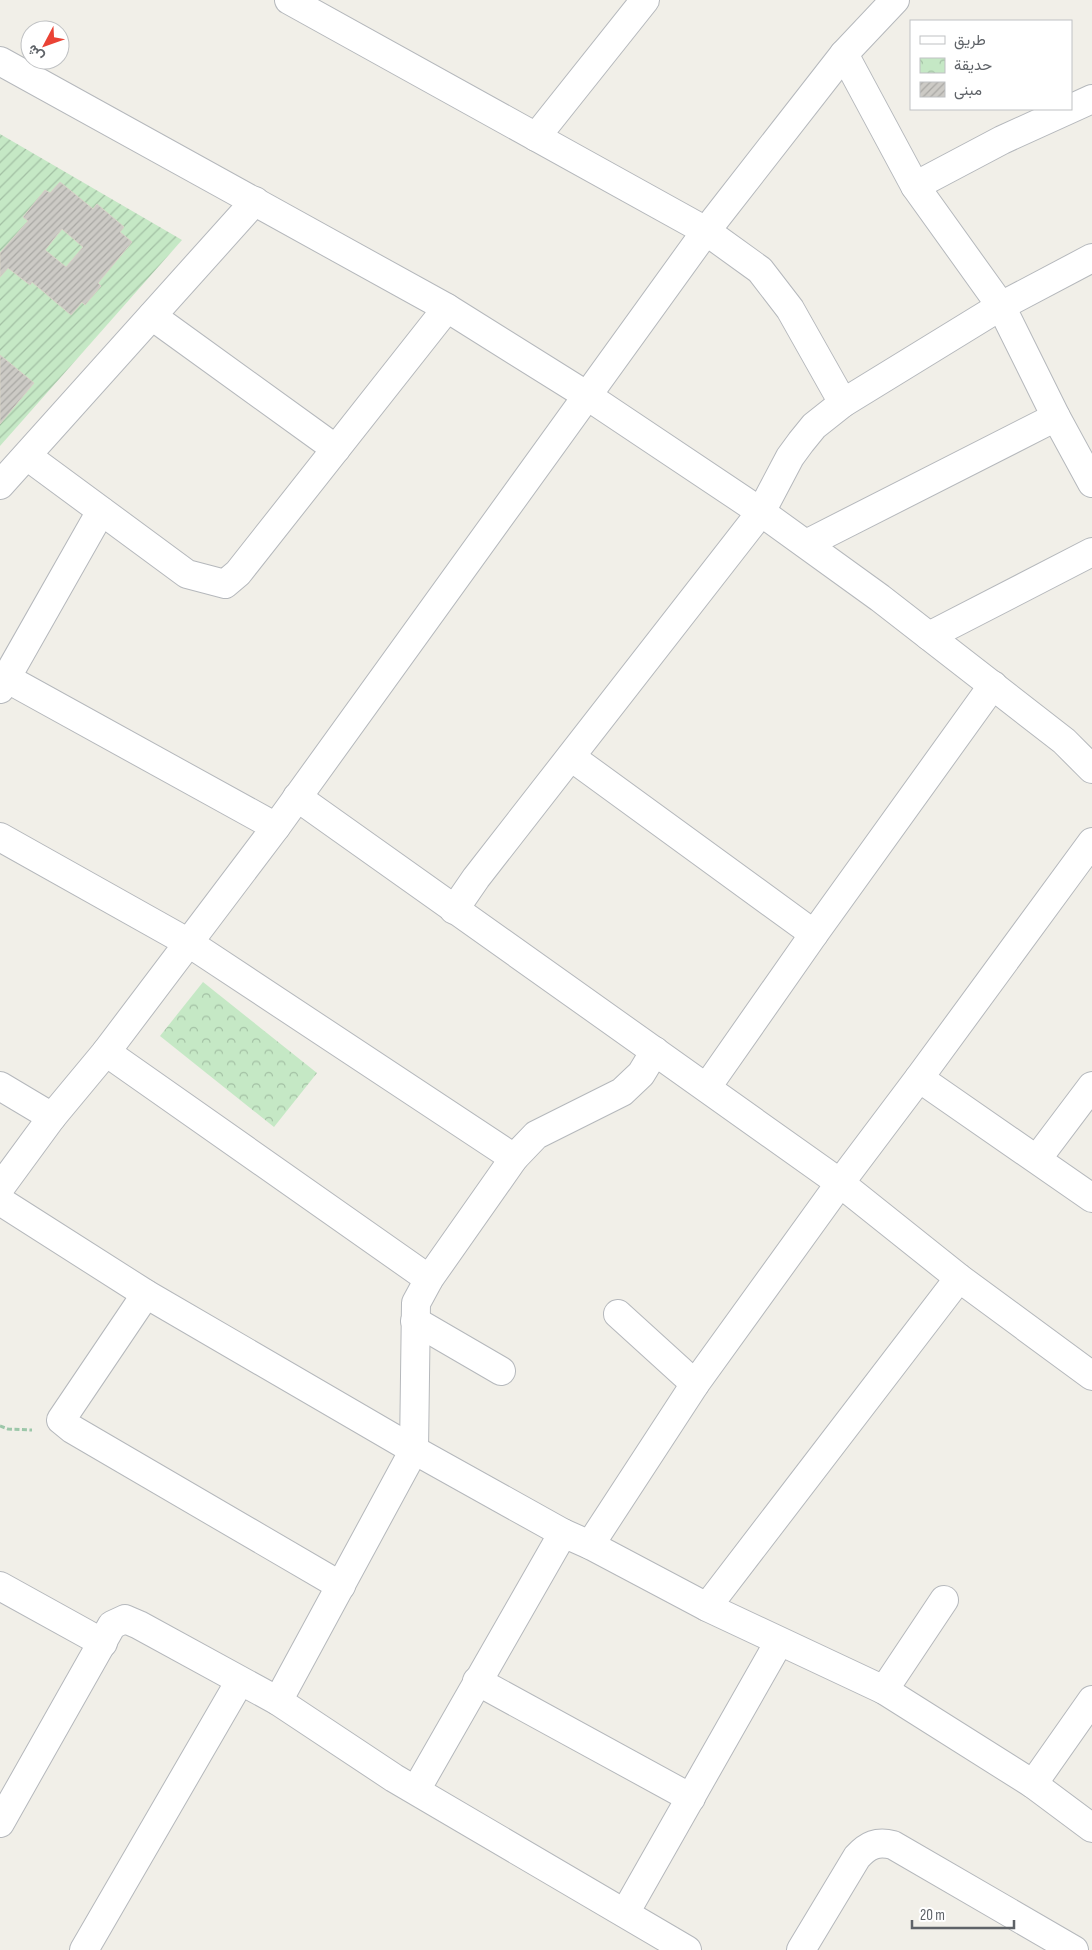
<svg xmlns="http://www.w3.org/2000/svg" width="1092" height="1950" font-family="'Sofia Sans Condensed',Vazirmatn,sans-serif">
<defs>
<pattern id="park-crowns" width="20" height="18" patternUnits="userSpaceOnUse" patternTransform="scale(1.25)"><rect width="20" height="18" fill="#c5e8c5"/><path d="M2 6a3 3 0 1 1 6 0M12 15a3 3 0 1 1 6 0" fill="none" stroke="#a3c0a4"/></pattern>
<pattern id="garden-furrows" width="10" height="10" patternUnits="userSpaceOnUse" patternTransform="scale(1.25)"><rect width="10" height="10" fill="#c5e8c5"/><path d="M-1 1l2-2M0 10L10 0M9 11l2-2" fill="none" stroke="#a3c0a4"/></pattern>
<pattern id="building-hatch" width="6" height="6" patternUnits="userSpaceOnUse" patternTransform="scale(1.25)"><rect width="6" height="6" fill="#cccac5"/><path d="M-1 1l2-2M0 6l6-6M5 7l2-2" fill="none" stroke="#a9a8a4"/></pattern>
</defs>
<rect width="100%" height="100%" fill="#f1efe8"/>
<polygon fill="url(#park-crowns)" points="203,982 317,1073 274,1127 160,1036"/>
<polygon fill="url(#garden-furrows)" points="0,134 182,240 0,446"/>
<g fill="url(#building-hatch)" stroke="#d6d1c6" fill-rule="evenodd">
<path d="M60,182L93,209L97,204L124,227L120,232L132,242L98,283L101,286L85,305L82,302L71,315L32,282L30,285L8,268L0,277V253L28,221L23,217L45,190L50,193ZM62,229L83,247L66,267L45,250Z"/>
<polygon points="0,355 34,383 0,424"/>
</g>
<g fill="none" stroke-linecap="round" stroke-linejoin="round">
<g stroke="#b5b8bc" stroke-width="30">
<g id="minor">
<polyline points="289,0 706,231 760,270 790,309 843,403"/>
<polyline points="844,54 915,186 1001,306 1056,417 1092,483"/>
<polyline points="0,61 447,308 586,395 761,512 880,598 1064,741 1092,769"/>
<polyline points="536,137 645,0"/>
<polyline points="915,186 1002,140 1092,99"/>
<polyline points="152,316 336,449"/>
<polyline points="27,456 187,574 225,584 238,573 447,308"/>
<polyline points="0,485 255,201"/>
<polyline points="806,544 1056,417"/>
<polyline points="929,636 1092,552"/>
<polyline points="6,678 276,827"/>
<polyline points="0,689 101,511"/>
<polyline points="571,757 814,934"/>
<polyline points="297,797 840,1183 959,1278 1092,1376"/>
<polyline points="0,837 189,943 514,1158"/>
<polyline points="454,910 476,878 761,512 790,457 801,442 814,426 843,403 1001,306 1092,258"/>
<polyline points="106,1052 429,1279"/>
<polyline points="919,1078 1092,1198"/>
<polyline points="0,1086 52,1117"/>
<polyline points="707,1087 814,934 993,685"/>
<polyline points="1037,1159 1092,1086"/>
<polyline points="0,1188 52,1117 106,1052 276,827 706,231 844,54 895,0"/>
<polyline points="0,1201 146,1294 414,1450 563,1533 590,1545 707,1607 884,1690 1033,1784 1092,1828"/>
<polyline points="146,1294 61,1420 72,1429 341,1586"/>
<polyline points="618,1314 695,1384"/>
<polyline points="415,1321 501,1371"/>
<polyline points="590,1545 695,1384 840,1183 919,1078 1092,842"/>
<polyline points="0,1586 103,1643"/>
<polyline points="707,1607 959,1278"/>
<polyline points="477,1681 691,1798"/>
<polyline points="884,1690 944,1600"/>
<polyline points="278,1701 414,1450 416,1303 429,1279 514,1158 536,1135 622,1092 641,1074 655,1051"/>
<polyline points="1033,1784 1092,1700"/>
<polyline points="416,1790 563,1533"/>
<polyline points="0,1823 112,1625 125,1619 139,1625 278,1701 394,1778 687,1950"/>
<polyline points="625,1913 779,1642"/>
<polyline points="84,1950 240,1681"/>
<path d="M801,1950L857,1857C868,1845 877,1841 893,1845L1074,1950"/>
</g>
</g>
<polyline stroke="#9cc7a9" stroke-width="3" stroke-dasharray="5 2.5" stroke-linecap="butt" points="0,1426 8,1429 32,1430"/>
<use href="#minor" stroke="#fff" stroke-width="28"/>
</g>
<rect x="910" y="20" width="162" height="90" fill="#ffffff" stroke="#bfc1c3"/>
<rect x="920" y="36" width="25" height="8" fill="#ffffff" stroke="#bfc1c3"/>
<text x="954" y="45" font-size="15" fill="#5f6368">طريق</text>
<rect x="920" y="58" width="25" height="15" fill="url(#park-crowns)" stroke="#bfc1c3"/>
<text x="954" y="70" font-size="15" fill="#5f6368">حديقة</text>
<rect x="920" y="82" width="25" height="15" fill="url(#building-hatch)" stroke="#bfc1c3"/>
<text x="954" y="95" font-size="15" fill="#5f6368">مبنى</text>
<g transform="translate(45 45) rotate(229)"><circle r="24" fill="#ffffff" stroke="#bfc1c3"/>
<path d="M0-4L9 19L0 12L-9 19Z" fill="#ea4335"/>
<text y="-8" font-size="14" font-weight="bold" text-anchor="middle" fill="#5f6368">ش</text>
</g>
<path d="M912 1920v8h102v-8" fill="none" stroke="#5f6368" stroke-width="2.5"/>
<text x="920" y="1920" font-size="15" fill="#5f6368" stroke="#ffffff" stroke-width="4" paint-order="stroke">20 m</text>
</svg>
